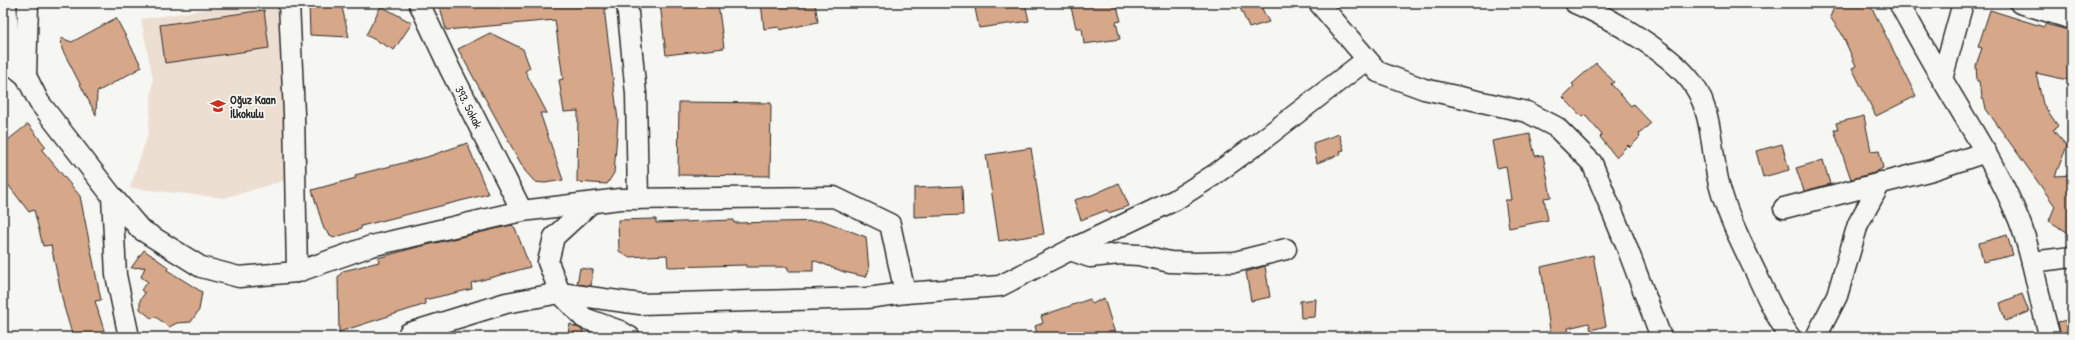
<svg xmlns="http://www.w3.org/2000/svg" width="2075" height="340" font-family="'Patrick Hand',sans-serif">
<rect width="100%" height="100%" fill="#f6f6f2"/>
<filter id="ink" filterUnits="userSpaceOnUse"><feTurbulence type="fractalNoise" baseFrequency=".025" numOctaves="2"/><feDisplacementMap in="SourceGraphic" scale="8" xChannelSelector="R" yChannelSelector="G"/><feConvolveMatrix kernelMatrix="1 2 1 2 8 2 1 2 1" color-interpolation-filters="sRGB"/></filter>
<g filter="url(#ink)">
<polygon fill="#edded2" points="251,3 283,3 287,180 224,198 130,188 148,134 153,79 141,19"/>
<g fill="#d7a789" stroke="#2b2b2b">
<polygon points="309,3 341,3 349,37 310,35"/>
<polygon points="439,3 605,3 605,16 618,120 614,173 607,184 577,182 578,111 564,112 559,80 563,79 555,20 446,30"/>
<polygon points="660,3 718,3 724,48 666,55"/>
<polygon points="761,3 815,3 818,22 780,30 779,27 764,29"/>
<polygon points="974,3 1025,3 1029,21 979,28"/>
<polygon points="1070,3 1116,3 1121,21 1116,22 1120,39 1084,44 1082,28 1076,28"/>
<polygon points="1238,3 1259,3 1269,22 1249,28"/>
<polygon points="1836,3 1866,3 1873,10 1916,96 1876,116 1852,68 1856,66 1842,34 1830,17"/>
<polygon points="381,6 412,23 394,50 366,35"/>
<polygon points="264,10 269,48 165,63 160,25"/>
<polygon points="1990,10 2044,27 2045,24 2072,31 2072,81 2036,73 2043,104 2058,126 2053,130 2067,146 2055,176 2072,175 2072,235 2049,221 2055,206 1986,109 1984,99 1982,99 1981,88 1980,88 1979,81 1977,81 1976,65 1982,48 1978,47"/>
<polygon points="116,18 142,67 97,92 96,115 62,49 61,38 72,42"/>
<polygon points="490,33 523,49 530,68 525,71 547,113 540,113 563,180 545,183 535,182 525,171 458,49"/>
<polygon points="1596,63 1614,82 1611,84 1631,106 1633,104 1651,123 1639,134 1640,137 1630,147 1628,145 1616,157 1600,137 1602,135 1585,115 1582,117 1563,97 1574,86 1572,84"/>
<polygon points="679,102 771,103 770,176 678,175"/>
<polygon points="1864,116 1871,151 1879,150 1883,168 1874,173 1851,179 1834,130 1838,130 1836,123"/>
<polygon points="28,124 46,147 42,150 80,196 101,300 95,301 106,337 73,337 64,307 51,245 43,246 34,210 29,212 3,178 3,144"/>
<polygon points="1339,134 1344,150 1340,151 1341,154 1317,163 1313,143"/>
<polygon points="1530,134 1535,156 1543,155 1551,197 1544,198 1548,220 1509,228 1505,200 1511,200 1506,166 1497,168 1492,141"/>
<polygon points="467,143 488,194 361,226 361,229 333,238 324,229 312,190 356,178 355,175 427,157"/>
<polygon points="1782,144 1789,170 1763,177 1756,151"/>
<polygon points="1031,148 1044,234 999,241 986,155"/>
<polygon points="1823,160 1830,184 1804,191 1796,168"/>
<polygon points="1119,183 1129,206 1108,213 1107,210 1081,220 1074,200 1092,195"/>
<polygon points="962,186 963,215 914,217 914,188"/>
<polygon points="656,219 656,223 734,220 734,223 824,221 866,237 869,270 866,277 844,272 813,260 813,271 788,271 788,267 746,267 746,265 668,267 667,255 628,257 619,251 618,220"/>
<polygon points="512,225 515,228 530,267 471,283 472,289 424,300 426,304 339,332 338,277 343,271 379,262 378,258 410,249"/>
<polygon points="2007,235 2013,255 1983,262 1979,243"/>
<polygon points="144,250 168,267 167,270 202,292 199,310 191,322 177,323 169,327 156,317 151,318 140,309 140,300 145,293 141,290 148,282 141,277 145,267 131,268"/>
<polygon points="1593,255 1606,326 1591,330 1589,323 1568,328 1569,334 1551,337 1541,267"/>
<polygon points="1265,266 1270,297 1251,301 1246,272"/>
<polygon points="580,268 593,270 591,286 577,284"/>
<polygon points="2022,294 2029,312 2005,321 2000,303"/>
<polygon points="1104,298 1116,337 1038,337 1035,326 1043,323 1041,316 1090,299 1092,304"/>
<polygon points="1316,299 1315,317 1301,318 1300,301"/>
<polygon points="2072,319 2072,337 2061,337 2058,322"/>
<polygon points="570,324 583,330 582,337 567,337"/>
</g>
<g fill="none" stroke-linecap="round" stroke-linejoin="round">
<g stroke="#2b2b2b" stroke-width="23">
<g id="minor">
<polyline points="6,3 10,58 16,68 26,76 39,102 112,196 140,229 201,267 239,277 297,272 371,246 522,211 620,199 834,197 890,224 905,293 1000,286 1070,250 1175,200 1214,175 1261,141 1366,60"/>
<polyline points="289,3 294,114 297,272"/>
<polyline points="419,3 450,69 522,211"/>
<polyline points="627,3 636,94 638,199"/>
<polyline points="1319,3 1378,72 1424,89 1527,112 1556,127 1592,163 1626,245 1661,337"/>
<path d="M1575,3C1609,17 1676,56 1695,87C1713,115 1711,153 1719,184C1727,215 1742,244 1756,273C1766,295 1776,317 1790,337"/>
<path d="M1899,3C1913,28 1927,54 1942,79C1970,127 1998,169 2019,220C2034,258 2038,298 2050,337"/>
<polyline points="2020,3 2072,19"/>
<polyline points="26,76 28,3"/>
<polyline points="1942,79 1963,3"/>
<polyline points="112,196 116,275 129,337"/>
<polyline points="591,203 554,237 548,262 560,293 584,318 620,331 630,337"/>
<polyline points="1784,208 1932,170 1986,152"/>
<polyline points="1070,250 1090,257 1120,254 1139,255 1170,262 1196,263 1235,262 1286,249"/>
<polyline points="2032,262 2072,257"/>
<polyline points="409,333 506,303 560,293 640,304 867,298 905,293"/>
<polyline points="1816,337 1837,296 1858,224 1881,182"/>
</g>
</g>
<use href="#minor" stroke="#f6f6f2" stroke-width="20"/>
</g>
</g>
<defs>
<g id="school-bare" transform="scale(1.2)"><path d="M0-5L7-2L0 1L-7-2ZM-4 1L0 2.5L4 1V4Q0 6-4 4Z" fill="#c8321e" stroke="#f6f6f2" stroke-width="2.5" paint-order="stroke"/></g>
</defs>
<g fill-rule="evenodd">
<use href="#school-bare" x="218" y="106"/>
</g>
<g text-anchor="middle" dominant-baseline="central" stroke-width="3.5" stroke-linejoin="round" paint-order="stroke">
<g font-size="12" font-weight="bold" fill="#2b2b2b" stroke="#f6f6f2" text-anchor="start">
<text x="230" y="99">Oğuz Kaan<tspan x="230" dy="14">İlkokulu</tspan></text>
</g>
<g font-size="12" fill="#2b2b2b" stroke="#f6f6f2">
<text transform="translate(469 107) rotate(63)">393. Sokak</text>
</g>
</g>
<rect width="2075" height="340" fill="none" stroke="#f6f6f2" stroke-width="16"/>
<rect x="8" y="8" width="2059" height="324" fill="none" stroke="#2b2b2b" stroke-width="1.5" filter="url(#ink)"/>
</svg>
